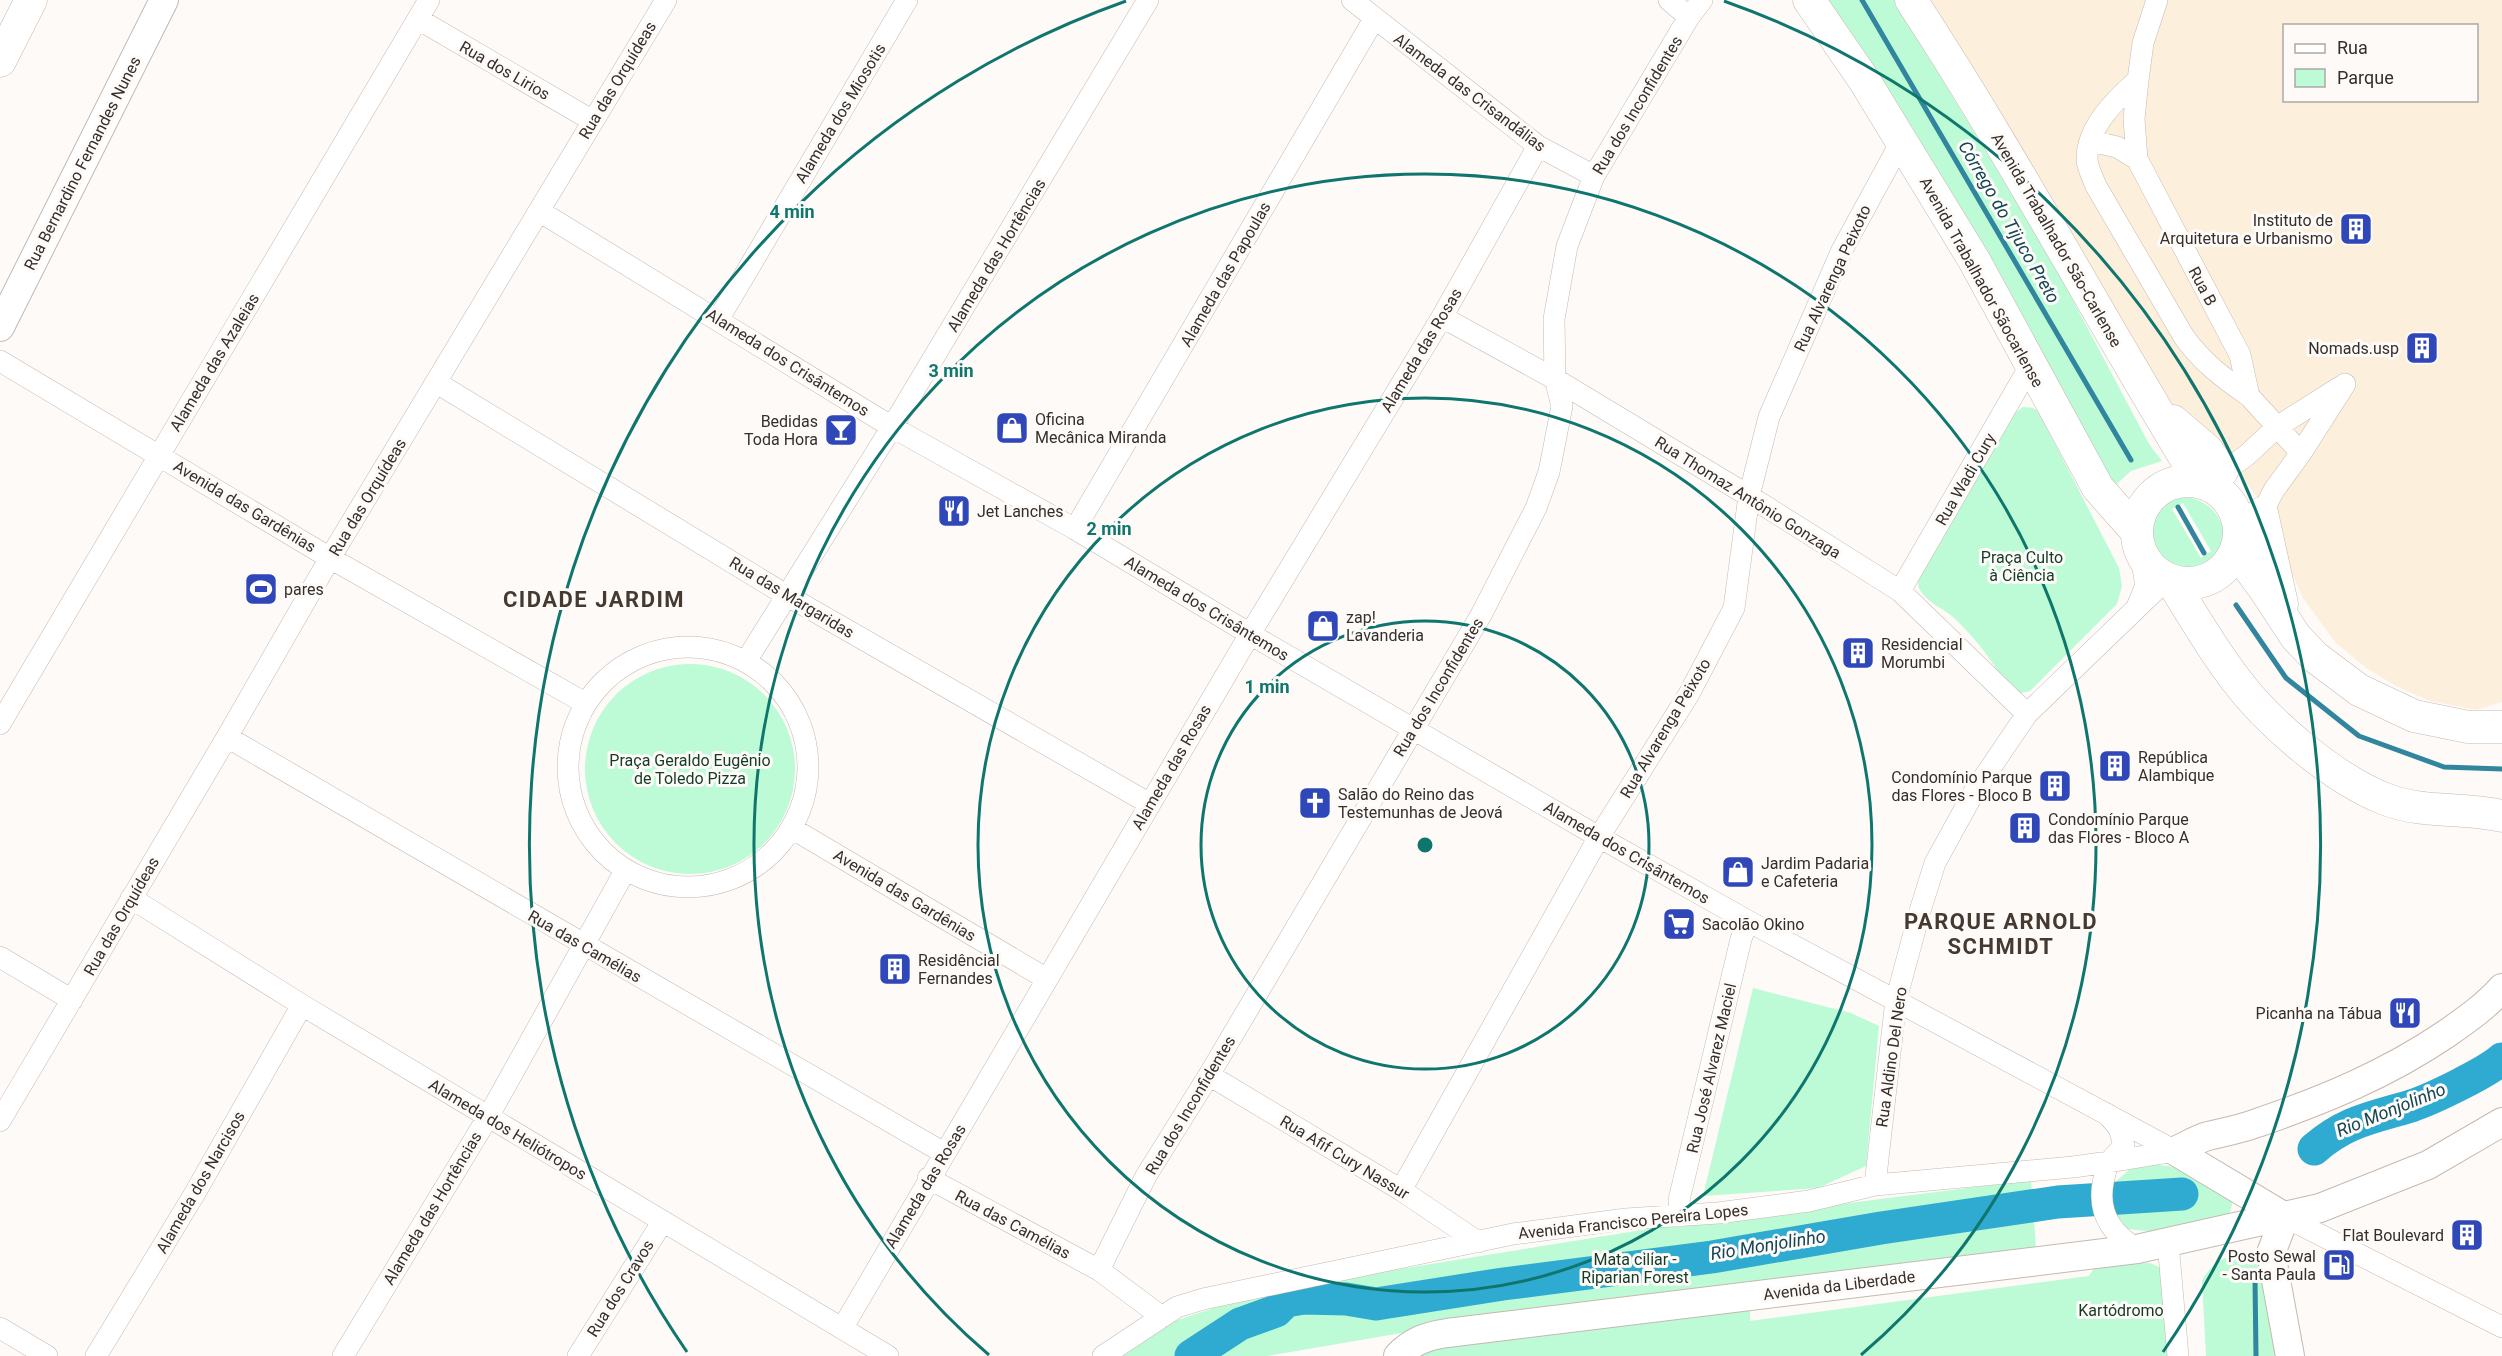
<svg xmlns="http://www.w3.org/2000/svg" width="2502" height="1356" font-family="Roboto,sans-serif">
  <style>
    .education { fill: #fcefdb; fill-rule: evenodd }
    .green { fill: #bcfbd5; fill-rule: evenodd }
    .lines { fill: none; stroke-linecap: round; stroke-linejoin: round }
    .stream { stroke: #31859e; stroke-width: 5 }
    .river { stroke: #2faad0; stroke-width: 33 }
    .street-casing { stroke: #c6b9af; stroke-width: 22 }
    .secondary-casing { stroke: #c6b9af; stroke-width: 30 }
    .primary-casing { stroke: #c6b9af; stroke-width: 33 }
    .street { stroke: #fff; stroke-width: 21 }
    .secondary { stroke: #fff; stroke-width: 28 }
    .primary { stroke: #fff; stroke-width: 32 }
    .ring { fill: none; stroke: #0f766e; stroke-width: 3 }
    .labels { text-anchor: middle; stroke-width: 6; stroke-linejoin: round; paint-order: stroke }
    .street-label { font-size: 16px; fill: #352f2b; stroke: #fdfaf8 }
    .poi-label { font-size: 16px; fill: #352f2b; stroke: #fdfaf8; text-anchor: start }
    .park-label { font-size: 16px; fill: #133b26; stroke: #fdfaf8 }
    .water-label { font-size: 18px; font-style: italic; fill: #144656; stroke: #fdfaf8 }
    .district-label { font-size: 22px; font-weight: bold; letter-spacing: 1.5px; fill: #453a32; stroke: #fdfaf8 }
    .centre { fill: #0f766e; stroke: #fdfaf8; stroke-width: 3 }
    .ring-label { font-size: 18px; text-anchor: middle; font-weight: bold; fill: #0f766e; stroke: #fdfaf8; stroke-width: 6; stroke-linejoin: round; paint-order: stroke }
  </style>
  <rect width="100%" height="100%" fill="#fdfaf8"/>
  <path class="education" d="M 1923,0 L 2502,0 L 2502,702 L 2476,710 L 2430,701 L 2398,687 L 2366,668 L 2335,642 L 2303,598 L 2289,567 L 2283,532 L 2215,442 L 2179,428 ZM 2284,26 L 2476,26 L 2476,100 L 2284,100 Z"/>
  <path class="green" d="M 1827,0 L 1894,0 L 2051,259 L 2149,444 L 2162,461 L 2131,471 L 2109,491 Z
    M 2023,407 L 2033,408 L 2038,411 L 2119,568 L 2122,586 L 2117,604 L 2030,691 L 2017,694 L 2010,691 C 1994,663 1976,638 1952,616 C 1943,609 1929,603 1922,593 C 1916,586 1918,579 1921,571 L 2016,412 Z
    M 2184,497 C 2213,499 2235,529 2217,556 C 2181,611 2112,511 2184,497 ZM 2183,503 L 2211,551 L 2201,558 L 2172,509 Z
    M585 769a105 105 0 1 1 210 0a105 105 0 1 1-210 0Z
    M 1753,988 L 1851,1013 L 1879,1026 L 1866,1166 L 1818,1188 L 1703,1196 Z
    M 2148,1164 L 2178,1167 L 2233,1201 L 2230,1212 L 2225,1218 L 2155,1232 L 2127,1229 L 2112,1209 L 2114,1183 L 2131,1168 Z
    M 2031,1180 L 2036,1248 L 1489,1318 L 1267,1356 L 1121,1356 L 1172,1322 L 1241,1299 L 1375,1273 L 1667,1226 Z
    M 2231,1255 L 2258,1262 L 2280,1356 L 2206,1356 L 2202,1281 C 2209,1267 2218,1261 2231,1255 Z
    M 2150,1263 L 2159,1267 L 2163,1273 L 2171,1356 L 1410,1356 L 1415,1351 L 1750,1306 L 1750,1321 L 2089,1276 L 2096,1265 Z"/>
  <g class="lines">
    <path class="stream" d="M 1862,0 L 2131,460
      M 2178,507 L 2204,553
      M 2236,605 L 2286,678 L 2359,736 L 2444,767 L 2502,769
      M 2255,1279 L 2256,1356"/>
    <path class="river" d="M 2314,1149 C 2346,1121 2372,1118 2411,1106 C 2432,1099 2486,1073 2502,1059
      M 1191,1356 L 1240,1324 L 1276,1311 L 1286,1301 L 1304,1298 L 1346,1299 L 1376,1304 L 1503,1284 L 1712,1257 L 1881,1228 L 2058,1202 L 2182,1194"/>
    <defs>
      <path id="street" d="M 1352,0 L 1538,146 L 1594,176
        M 1669,0 L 1689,17
        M 2157,0 L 2143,43 L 2138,80 L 2134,119 L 2137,159 L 2240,355 L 2249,396 L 2301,453
        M 418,19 L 593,121
        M 2138,80 C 2116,99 2087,127 2087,159 C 2087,167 2093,178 2096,186 L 2184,337 C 2202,362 2223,378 2249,396
        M 2091,141 L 2117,147 L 2137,159
        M 539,211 L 892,427 L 1075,529 L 1250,634 L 1599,837 L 1748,921 L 2175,1151
        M 1442,317 L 1555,379 L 1749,496 L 1900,591 L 2027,714
        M 718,320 L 907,0
        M 0,361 L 330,558 L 585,703
        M 437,383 L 786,595 L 1150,804
        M 2213,480 L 2247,455 L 2277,427 L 2340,387
        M 1075,529 L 1374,19
        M 2239,536 L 2262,513 L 2274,490 L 2301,453 L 2345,384
        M 1900,591 L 2030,366
        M 2137,607 L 2146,585 L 2139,547
        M568 767a120 120 0 1 1 240 0a120 120 0 1 1-240 0Z
        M 746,661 L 892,427 L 1148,0
        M 0,724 L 429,0
        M 227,737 L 944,1153
        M 793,829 L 1047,979
        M 131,898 L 302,1005 L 888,1356
        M 0,957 L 72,1000
        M 1209,1075 L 1401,1190 L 1478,1242
        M 0,1121 L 227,737 L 330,558 L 666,0
        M 928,1178 L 1099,1270
        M 1875,1185 L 1896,1000 L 1920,911 L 1935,863 L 1974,792 L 2027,714 L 2168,578
        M 1401,1190 L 1599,837 L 1689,694 L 1734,608 L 1749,496 L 1769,417 L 1842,250 L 1902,140
        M 1680,1216 L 1679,1200 L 1741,939 L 1748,921
        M 2285,1217 L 2502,1327
        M 2168,1243 L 2178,1356
        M 2137,1249 C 2102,1228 2094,1200 2109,1162 L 2175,1151
        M 1162,1317 L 1099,1270 L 1146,1176 L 1209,1075 L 1481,615 L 1536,508 L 1549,472 L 1562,406 L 1555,379 L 1554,319 L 1567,246 L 1594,176 L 1689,17 L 1702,0
        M 843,1327 L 1250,634 L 1442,317 L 1538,146
        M 0,1328 L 47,1356
        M 96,1356 L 195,1193 L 302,1005
        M 343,1356 L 488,1117 L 625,871
        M 578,1356 L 663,1221
        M 1103,1356 L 1177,1307 L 1203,1299 L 1513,1234 L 1626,1219 L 1718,1213 L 1809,1201 L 1875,1185 L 2073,1167 L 2109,1162 L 2124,1146 L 2119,1128 L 2107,1114"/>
      <path id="secondary" d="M 0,327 L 164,0
        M 2175,1151 C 2186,1146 2197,1139 2208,1136 C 2225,1132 2241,1129 2257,1123 C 2324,1100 2387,1074 2446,1034 C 2466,1020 2485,1007 2502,988
        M 2175,1151 L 2285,1217
        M 2285,1217 L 2271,1253 L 2290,1356
        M 1398,1356 C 1412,1341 1427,1336 1447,1333 L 2137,1249 L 2320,1208 L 2428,1165 L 2502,1122"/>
      <path id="primary" d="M 1809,0 L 1864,80 L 1974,260 L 2098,488 L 2137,532
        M 1911,0 C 2014,157 2102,323 2200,482
        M 0,61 L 31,0
        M 2173,421 L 2207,450 L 2222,471
        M2137 532a51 51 0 1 1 102 0a51 51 0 1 1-102 0Z
        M 2262,513 L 2282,604
        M 2236,550 L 2263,587 L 2296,637 L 2315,657 L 2359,690 L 2414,716 L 2468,727 L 2502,727
        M 2171,580 C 2192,614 2212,649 2236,680 C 2269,724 2334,779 2385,799 C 2423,814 2463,807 2502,816"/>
    </defs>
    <use href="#street" class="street-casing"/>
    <use href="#secondary" class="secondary-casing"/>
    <use href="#primary" class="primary-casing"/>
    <use href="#street" class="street"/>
    <use href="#secondary" class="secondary"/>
    <use href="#primary" class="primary"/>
  </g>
  <g class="ring">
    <circle cx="1425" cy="845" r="224"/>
    <circle cx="1425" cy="845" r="447"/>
    <path d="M989 1355A671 671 0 1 1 1861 1355"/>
    <path d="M687 1352A895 895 0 0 1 1126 1M1724 1A895 895 0 0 1 2163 1352"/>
  </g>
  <defs>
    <symbol id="building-square" viewBox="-11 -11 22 22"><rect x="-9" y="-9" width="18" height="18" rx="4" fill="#2f47b8" stroke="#fdfaf8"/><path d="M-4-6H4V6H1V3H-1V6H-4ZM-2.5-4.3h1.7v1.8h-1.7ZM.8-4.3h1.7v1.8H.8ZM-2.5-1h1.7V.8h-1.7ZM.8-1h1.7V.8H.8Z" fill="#fff"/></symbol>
    <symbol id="shop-square" viewBox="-11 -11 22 22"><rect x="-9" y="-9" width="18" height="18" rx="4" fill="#2f47b8" stroke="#fdfaf8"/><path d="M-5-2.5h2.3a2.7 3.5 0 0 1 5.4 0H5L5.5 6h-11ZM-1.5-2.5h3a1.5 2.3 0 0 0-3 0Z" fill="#fff"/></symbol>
    <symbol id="bar-square" viewBox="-11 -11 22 22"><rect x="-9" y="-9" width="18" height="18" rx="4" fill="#2f47b8" stroke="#fdfaf8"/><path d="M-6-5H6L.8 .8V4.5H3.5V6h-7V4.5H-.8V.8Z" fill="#fff"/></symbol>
    <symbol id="restaurant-square" viewBox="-11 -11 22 22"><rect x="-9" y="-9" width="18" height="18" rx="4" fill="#2f47b8" stroke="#fdfaf8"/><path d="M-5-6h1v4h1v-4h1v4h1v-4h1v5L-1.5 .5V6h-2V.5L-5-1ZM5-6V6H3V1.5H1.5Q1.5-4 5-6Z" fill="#fff"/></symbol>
    <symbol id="stadium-square" viewBox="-11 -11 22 22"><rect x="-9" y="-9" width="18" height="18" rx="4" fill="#2f47b8" stroke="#fdfaf8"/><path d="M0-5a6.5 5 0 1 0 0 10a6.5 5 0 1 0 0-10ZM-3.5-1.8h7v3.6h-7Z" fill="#fff"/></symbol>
    <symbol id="church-square" viewBox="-11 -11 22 22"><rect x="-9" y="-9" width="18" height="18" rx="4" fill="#2f47b8" stroke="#fdfaf8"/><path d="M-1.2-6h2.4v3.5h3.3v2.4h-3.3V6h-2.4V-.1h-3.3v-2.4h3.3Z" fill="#fff"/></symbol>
    <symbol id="supermarket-square" viewBox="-11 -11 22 22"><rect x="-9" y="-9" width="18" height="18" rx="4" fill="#2f47b8" stroke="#fdfaf8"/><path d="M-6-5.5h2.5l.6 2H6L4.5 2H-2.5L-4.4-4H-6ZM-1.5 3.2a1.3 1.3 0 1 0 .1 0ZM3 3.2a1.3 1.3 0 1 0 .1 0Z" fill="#fff"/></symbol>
    <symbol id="fuel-square" viewBox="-11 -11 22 22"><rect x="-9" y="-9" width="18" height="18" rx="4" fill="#2f47b8" stroke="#fdfaf8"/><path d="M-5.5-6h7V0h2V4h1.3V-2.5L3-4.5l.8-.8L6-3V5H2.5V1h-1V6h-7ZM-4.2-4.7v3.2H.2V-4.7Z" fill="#fff"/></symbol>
  </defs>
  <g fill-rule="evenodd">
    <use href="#building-square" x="2337" y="210" width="38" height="38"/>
    <use href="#building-square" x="2403" y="329" width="38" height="38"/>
    <use href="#shop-square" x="993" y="409" width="38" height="38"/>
    <use href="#bar-square" x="822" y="411" width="38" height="38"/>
    <use href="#restaurant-square" x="935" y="492" width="38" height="38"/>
    <use href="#stadium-square" x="242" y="570" width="38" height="38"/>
    <use href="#shop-square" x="1304" y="607" width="38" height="38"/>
    <use href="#building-square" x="1839" y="634" width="38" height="38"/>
    <use href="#building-square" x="2096" y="747" width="38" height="38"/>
    <use href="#building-square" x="2036" y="767" width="38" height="38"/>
    <use href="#church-square" x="1296" y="784" width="38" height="38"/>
    <use href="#building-square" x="2006" y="809" width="38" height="38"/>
    <use href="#shop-square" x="1719" y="853" width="38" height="38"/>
    <use href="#supermarket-square" x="1660" y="905" width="38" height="38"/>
    <use href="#building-square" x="876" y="950" width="38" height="38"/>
    <use href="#restaurant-square" x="2386" y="994" width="38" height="38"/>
    <use href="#building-square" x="2448" y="1216" width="38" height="38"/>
    <use href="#fuel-square" x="2320" y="1246" width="38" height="38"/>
  </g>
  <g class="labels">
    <g class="street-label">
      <text transform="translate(505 70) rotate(30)" y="6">Rua dos Lirios</text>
      <text transform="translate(617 80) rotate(-59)" y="6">Rua das Orquídeas</text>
      <text transform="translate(1470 92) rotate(37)" y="6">Alameda das Crisandálias</text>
      <text transform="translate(1637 105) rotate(-59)" y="6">Rua dos Inconfidentes</text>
      <text transform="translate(840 113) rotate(-59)" y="6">Alameda dos Miosotis</text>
      <text transform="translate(82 163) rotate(-63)" y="6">Rua Bernardino Fernandes Nunes</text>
      <text transform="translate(2057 240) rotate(60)" y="6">Avenida Trabalhador São-Carlense</text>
      <text transform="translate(996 255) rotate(-59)" y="6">Alameda das Hortências</text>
      <text transform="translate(1225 274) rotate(-60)" y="6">Alameda das Papoulas</text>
      <text transform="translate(1832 278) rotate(-65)" y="6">Rua Alvarenga Peixoto</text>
      <text transform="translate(1982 282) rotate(61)" y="6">Avenida Trabalhador Sãocarlense</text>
      <text transform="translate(2203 286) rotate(62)" y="6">Rua B</text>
      <text transform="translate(1421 350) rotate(-59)" y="6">Alameda das Rosas</text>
      <text transform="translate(214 362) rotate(-59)" y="6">Alameda das Azaleias</text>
      <text transform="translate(788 362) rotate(32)" y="6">Alameda dos Crisântemos</text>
      <text transform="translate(1965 479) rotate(-60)" y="6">Rua Wadi Cury</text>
      <text transform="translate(367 497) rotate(-59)" y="6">Rua das Orquídeas</text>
      <text transform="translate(1748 497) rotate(32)" y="6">Rua Thomaz Antônio Gonzaga</text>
      <text transform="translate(245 506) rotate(31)" y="6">Avenida das Gardênias</text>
      <text transform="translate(792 597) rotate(31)" y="6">Rua das Margaridas</text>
      <text transform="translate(1207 608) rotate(31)" y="6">Alameda dos Crisântemos</text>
      <text transform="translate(1438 687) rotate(-59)" y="6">Rua dos Inconfidentes</text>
      <text transform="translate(1665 728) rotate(-59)" y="6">Rua Alvarenga Peixoto</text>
      <text transform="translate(1171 767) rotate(-60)" y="6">Alameda das Rosas</text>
      <text transform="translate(1627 852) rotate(30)" y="6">Alameda dos Crisântemos</text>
      <text transform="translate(905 895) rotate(31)" y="6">Avenida das Gardênias</text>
      <text transform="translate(121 916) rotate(-60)" y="6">Rua das Orquídeas</text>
      <text transform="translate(585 946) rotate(30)" y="6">Rua das Camélias</text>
      <text transform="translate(1891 1057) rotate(-82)" y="6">Rua Aldino Del Nero</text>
      <text transform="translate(1711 1068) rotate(-77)" y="6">Rua José Alvarez Maciel</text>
      <text transform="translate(1190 1105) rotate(-59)" y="6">Rua dos Inconfidentes</text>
      <text transform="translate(508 1129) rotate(31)" y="6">Alameda dos Heliótropos</text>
      <text transform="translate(1345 1157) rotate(31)" y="6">Rua Afif Cury Nassur</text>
      <text transform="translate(200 1182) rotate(-60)" y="6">Alameda dos Narcisos</text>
      <text transform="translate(925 1186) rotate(-59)" y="6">Alameda das Rosas</text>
      <text transform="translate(432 1208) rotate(-59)" y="6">Alameda das Hortências</text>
      <text transform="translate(1633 1221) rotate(-6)" y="6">Avenida Francisco Pereira Lopes</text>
      <text transform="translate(1013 1224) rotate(28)" y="6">Rua das Camélias</text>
      <text transform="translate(1839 1285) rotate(-7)" y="6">Avenida da Liberdade</text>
      <text transform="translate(620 1288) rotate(-58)" y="6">Rua dos Cravos</text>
    </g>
    <g class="poi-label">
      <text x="2333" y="226" text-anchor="end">Instituto de<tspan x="2333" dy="18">Arquitetura e Urbanismo</tspan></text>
      <text x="2399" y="354" text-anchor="end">Nomads.usp</text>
      <text x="1035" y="425">Oficina<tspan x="1035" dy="18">Mecânica Miranda</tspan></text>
      <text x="818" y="427" text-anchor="end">Bedidas<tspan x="818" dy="18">Toda Hora</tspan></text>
      <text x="977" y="517">Jet Lanches</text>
      <text x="284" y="595">pares</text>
      <text x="1346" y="623">zap!<tspan x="1346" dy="18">Lavanderia</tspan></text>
      <text x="1881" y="650">Residencial<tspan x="1881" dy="18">Morumbi</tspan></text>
      <text x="2138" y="763">República<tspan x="2138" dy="18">Alambique</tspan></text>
      <text x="2032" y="783" text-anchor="end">Condomínio Parque<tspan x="2032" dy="18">das Flores - Bloco B</tspan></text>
      <text x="1338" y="800">Salão do Reino das<tspan x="1338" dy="18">Testemunhas de Jeová</tspan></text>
      <text x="2048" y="825">Condomínio Parque<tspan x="2048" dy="18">das Flores - Bloco A</tspan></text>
      <text x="1761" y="869">Jardim Padaria<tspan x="1761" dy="18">e Cafeteria</tspan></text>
      <text x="1702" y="930">Sacolão Okino</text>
      <text x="918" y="966">Residêncial<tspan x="918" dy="18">Fernandes</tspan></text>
      <text x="2382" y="1019" text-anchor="end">Picanha na Tábua</text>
      <text x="2444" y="1241" text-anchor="end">Flat Boulevard</text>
      <text x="2316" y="1262" text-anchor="end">Posto Sewal<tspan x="2316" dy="18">- Santa Paula</tspan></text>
    </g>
    <g class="park-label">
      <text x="2022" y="563">Praça Culto<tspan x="2022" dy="18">à Ciência</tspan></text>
      <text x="690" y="766">Praça Geraldo Eugênio<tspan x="690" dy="18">de Toledo Pizza</tspan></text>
      <text x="1635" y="1265">Mata ciliar -<tspan x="1635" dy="18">Riparian Forest</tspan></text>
      <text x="2121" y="1316">Kartódromo</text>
    </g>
    <g class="water-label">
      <text transform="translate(2009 222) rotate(60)" y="6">Córrego do Tijuco Preto</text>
      <text transform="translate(2391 1110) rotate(-22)" y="6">Rio Monjolinho</text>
      <text transform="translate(1768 1245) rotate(-9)" y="6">Rio Monjolinho</text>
    </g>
    <g class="district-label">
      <text x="594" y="607">CIDADE JARDIM</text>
      <text x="2001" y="929">PARQUE ARNOLD<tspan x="2001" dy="25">SCHMIDT</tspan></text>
    </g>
  </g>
  <circle cx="1425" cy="845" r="9" class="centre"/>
  <g class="ring-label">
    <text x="792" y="218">4 min</text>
    <text x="951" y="377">3 min</text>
    <text x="1109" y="535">2 min</text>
    <text x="1267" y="693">1 min</text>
  </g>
  <rect x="2283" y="24" width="195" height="78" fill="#fdfaf8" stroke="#ada9a6" stroke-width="1.5"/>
  <rect x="2295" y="44" width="30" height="9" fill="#ffffff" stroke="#ada9a6" stroke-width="1.5"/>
  <text x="2337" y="54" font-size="18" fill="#352f2b">Rua</text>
  <rect x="2295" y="69" width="30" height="18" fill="#bcfbd5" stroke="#ada9a6" stroke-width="1.5"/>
  <text x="2337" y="84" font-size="18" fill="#352f2b">Parque</text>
</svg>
